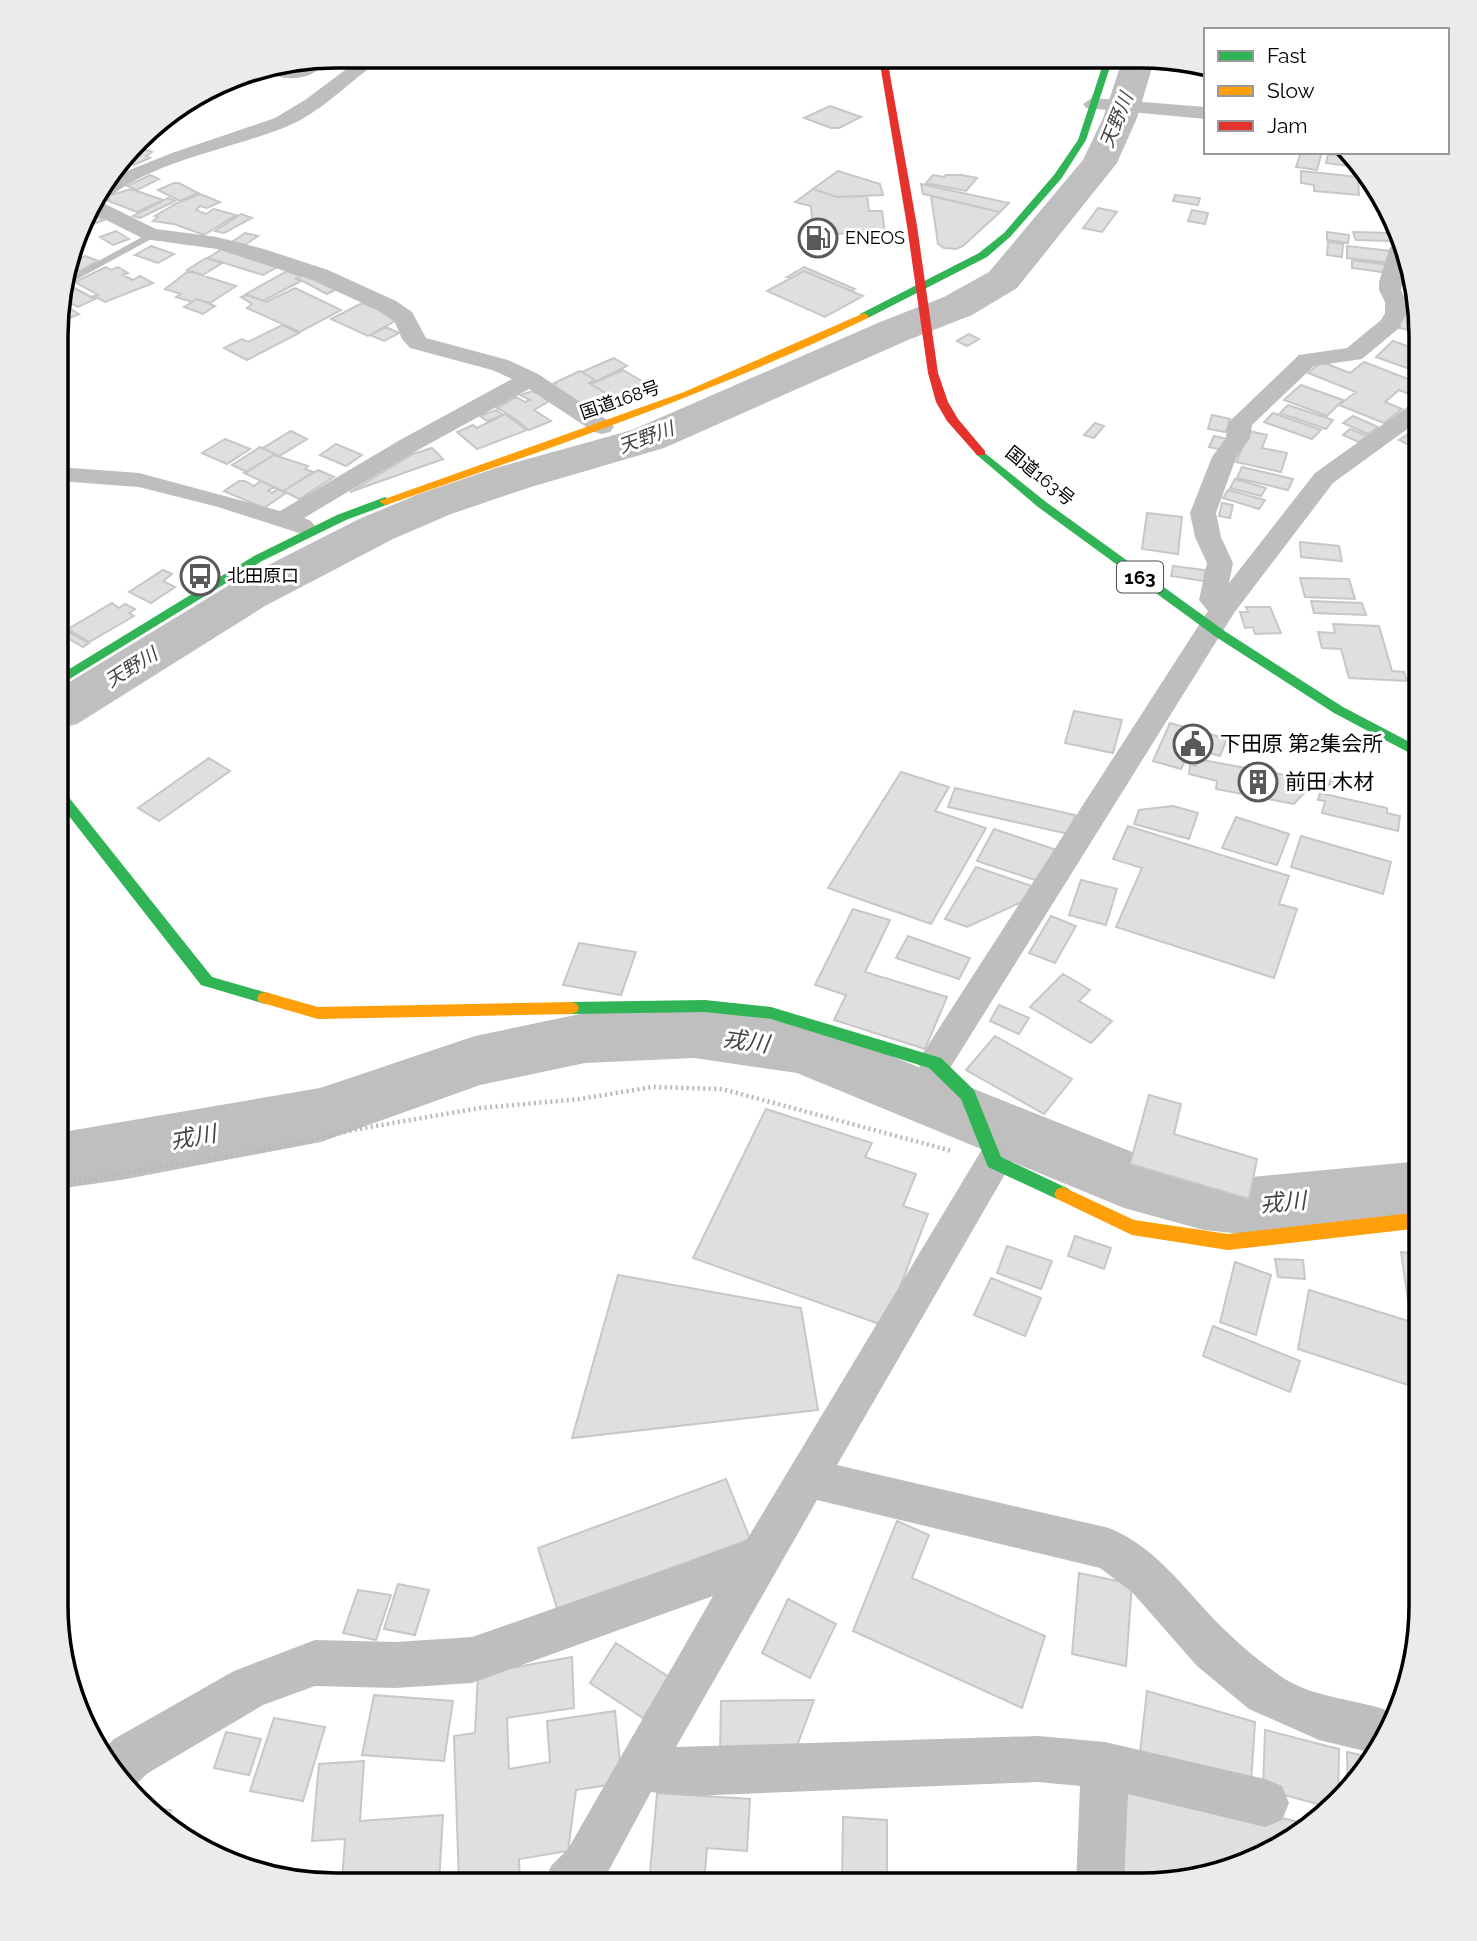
<svg xmlns="http://www.w3.org/2000/svg" width="1477" height="1941" font-family="Raleway,'Noto Sans JP',sans-serif">
  <style>
    .water { fill: #bfbfbf }
    .lines { fill: none; stroke-linecap: round; stroke-linejoin: round }
    .river { fill: #bfbfbf; fill-rule: evenodd }
    .building { fill: #dfdfdf; stroke: #c7c7c7; stroke-width: 2 }
    .path { stroke: #b9b9b9; stroke-width: 4.5; stroke-dasharray: 2 3.5; stroke-linecap: butt }
    .lane { fill: #bebebe; fill-rule: evenodd }
    .street { fill: #bebebe; fill-rule: evenodd }
    .fast { fill: #30b455; fill-rule: evenodd }
    .slow { fill: #ff9f0a; fill-rule: evenodd }
    .jam { fill: #e5322d; fill-rule: evenodd }
    .labels { text-anchor: middle; stroke-width: 6; stroke-linejoin: round; paint-order: stroke }
    .far-poi-label { font-size: 18px; fill: #000; stroke: #fff; text-anchor: start }
    .far-street-label { font-size: 18px; fill: #000; stroke: #fff }
    .far-water-label { font-size: 19px; font-style: italic; fill: #444; stroke: #fff }
    .shield { fill: #fff; stroke: #4c4c4c; stroke-width: 2 }
    .shield-label { font-size: 19px; font-weight: bold; fill: #000 }
    .poi-label { font-size: 21px; fill: #000; stroke: #fff; text-anchor: start }
    .water-label { font-size: 23px; font-style: italic; fill: #444; stroke: #fff }
    .rim { fill: none; stroke: #000; stroke-width: 3.5 }
  </style>
  <rect width="100%" height="100%" fill="#fff"/>
  <path class="water" d="M 324,58 L 325,64 C 304,85 280,79 256,69 Z"/>
  <g class="lines">
    <path class="river" d="M 1123,58 L 1155,58 L 1137,118 L 1117,163 L 1017,288 L 972,315 L 908,340 L 664,448 L 531,487 L 451,514 L 393,539 L 265,606 L 77,724 L 58,729 L 58,689 L 231,584 L 359,519 L 419,494 L 499,467 L 632,430 L 880,322 L 944,297 L 989,272 L 1083,160 L 1103,118 Z
      M 694,1008 L 805,1024 L 828,1031 L 1155,1161 L 1204,1172 L 1252,1177 L 1421,1161 L 1421,1219 L 1252,1235 L 1204,1230 L 1124,1208 L 797,1073 L 694,1058 L 585,1063 L 480,1085 L 321,1142 L 121,1180 L 57,1189 L 57,1133 L 320,1088 L 475,1036 L 585,1013 Z"/>
  </g>
  <path class="building" d="M 830,106 L 861,117 L 839,128 L 831,128 L 804,118 Z
    M 140,148 L 152,152 L 146,156 L 150,158 L 134,165 L 122,161 L 131,151 Z
    M 1301,152 L 1322,152 L 1317,170 L 1296,167 Z
    M 1328,154 L 1346,157 L 1355,167 L 1326,163 Z
    M 838,171 L 880,184 L 883,195 L 837,197 L 813,189 Z
    M 1301,171 L 1358,177 L 1359,195 L 1314,191 L 1314,185 L 1301,183 Z
    M 150,175 L 159,179 L 137,190 L 127,186 Z
    M 933,175 L 944,177 L 946,175 L 962,175 L 977,178 L 966,191 L 926,183 Z
    M 174,183 L 179,183 L 198,193 L 180,201 L 158,190 Z
    M 921,184 L 1009,203 L 1000,212 L 923,194 Z
    M 131,189 L 163,200 L 137,212 L 106,200 L 109,199 L 105,197 Z
    M 813,189 L 837,197 L 867,196 L 869,211 L 882,211 L 885,233 L 813,234 L 811,206 L 795,202 Z
    M 200,194 L 220,202 L 207,208 L 200,206 L 196,210 L 206,214 L 214,209 L 236,215 L 204,235 L 174,224 L 153,221 L 158,217 L 155,216 L 177,203 Z
    M 1175,195 L 1200,198 L 1198,205 L 1173,201 Z
    M 931,196 L 1000,212 L 963,246 L 956,249 L 944,248 L 938,244 Z
    M 168,198 L 175,201 L 140,218 L 133,216 Z
    M 1098,208 L 1117,212 L 1102,232 L 1083,228 Z
    M 1192,210 L 1208,213 L 1205,224 L 1188,221 Z
    M 92,212 L 104,220 L 83,228 L 88,214 Z
    M 241,214 L 252,218 L 224,233 L 215,231 Z
    M 116,231 L 129,239 L 113,245 L 100,237 Z
    M 1327,232 L 1349,235 L 1348,243 L 1327,240 Z
    M 1353,232 L 1389,233 L 1392,241 L 1356,240 Z
    M 245,233 L 258,236 L 245,245 L 232,242 Z
    M 1328,242 L 1343,244 L 1342,257 L 1327,255 Z
    M 151,246 L 174,254 L 158,263 L 135,255 Z
    M 1347,246 L 1390,251 L 1390,263 L 1347,258 Z
    M 222,249 L 279,266 L 263,275 L 208,258 Z
    M 85,256 L 98,261 L 65,279 L 73,258 L 78,260 Z
    M 206,258 L 222,263 L 203,275 L 187,270 Z
    M 1352,260 L 1389,265 L 1389,273 L 1352,268 Z
    M 106,267 L 111,270 L 118,267 L 128,273 L 123,275 L 133,280 L 140,276 L 153,283 L 105,302 L 94,296 L 98,295 L 75,282 Z
    M 804,267 L 855,289 L 851,291 L 804,271 L 791,278 L 787,277 Z
    M 287,271 L 300,276 L 296,279 L 301,281 L 263,301 L 246,294 Z
    M 804,271 L 851,291 L 863,296 L 825,317 L 767,291 Z
    M 187,272 L 192,272 L 236,286 L 210,303 L 196,299 L 192,302 L 176,297 L 181,294 L 165,289 Z
    M 306,273 L 337,289 L 327,294 L 297,278 Z
    M 69,285 L 95,299 L 78,307 L 59,297 L 62,288 Z
    M 295,288 L 341,310 L 300,332 L 247,308 L 252,304 L 241,297 L 246,295 L 266,302 Z
    M 1410,293 L 1411,294 L 1420,332 L 1399,328 Z
    M 197,299 L 215,306 L 203,314 L 184,307 Z
    M 362,303 L 375,308 L 395,321 L 368,336 L 331,319 Z
    M 58,305 L 67,307 L 79,314 L 58,323 Z
    M 282,325 L 299,333 L 247,360 L 224,348 L 242,339 L 248,342 Z
    M 386,327 L 399,333 L 384,341 L 370,335 Z
    M 969,334 L 979,339 L 967,346 L 957,341 Z
    M 1393,341 L 1421,351 L 1421,373 L 1376,357 Z
    M 614,358 L 627,366 L 597,381 L 582,372 Z
    M 1322,362 L 1350,373 L 1364,362 L 1421,384 L 1421,394 L 1417,397 L 1399,390 L 1385,402 L 1402,409 L 1384,423 L 1339,405 L 1356,392 L 1308,373 Z
    M 623,370 L 652,387 L 619,402 L 591,384 Z
    M 580,371 L 595,380 L 589,383 L 609,395 L 586,406 L 553,386 L 556,384 L 554,383 Z
    M 1301,385 L 1343,400 L 1327,416 L 1284,400 Z
    M 533,391 L 551,400 L 534,410 L 551,421 L 529,430 L 511,416 L 497,408 L 516,397 L 525,402 L 530,400 L 520,395 Z
    M 1288,405 L 1333,420 L 1326,429 L 1280,413 Z
    M 496,410 L 503,415 L 487,421 L 480,416 Z
    M 1273,413 L 1321,430 L 1312,439 L 1264,422 Z
    M 505,414 L 527,430 L 477,449 L 457,432 L 473,425 L 477,428 Z
    M 1212,415 L 1230,419 L 1226,432 L 1208,429 Z
    M 1353,416 L 1378,427 L 1368,434 L 1343,423 Z
    M 1095,423 L 1104,426 L 1094,438 L 1084,435 Z
    M 1421,426 L 1421,451 L 1399,440 Z
    M 1350,429 L 1367,436 L 1359,442 L 1343,435 Z
    M 291,431 L 307,439 L 279,456 L 263,448 Z
    M 1249,431 L 1267,435 L 1262,448 L 1287,453 L 1281,472 L 1236,462 Z
    M 1214,436 L 1228,439 L 1224,450 L 1209,447 Z
    M 225,439 L 250,449 L 227,464 L 202,453 Z
    M 336,444 L 362,455 L 346,466 L 320,455 Z
    M 260,447 L 275,454 L 247,472 L 232,465 Z
    M 432,448 L 443,459 L 350,492 L 413,454 Z
    M 274,455 L 308,466 L 305,469 L 313,472 L 283,491 L 244,473 Z
    M 1242,467 L 1293,479 L 1288,490 L 1237,478 Z
    M 318,470 L 334,477 L 299,499 L 283,491 Z
    M 1235,479 L 1266,488 L 1261,496 L 1230,488 Z
    M 239,481 L 245,481 L 254,486 L 261,481 L 274,487 L 268,491 L 272,493 L 278,489 L 286,493 L 264,508 L 224,491 Z
    M 1228,490 L 1265,500 L 1259,509 L 1223,498 Z
    M 1222,503 L 1233,505 L 1230,518 L 1219,516 Z
    M 1147,513 L 1182,517 L 1178,554 L 1142,549 Z
    M 1300,542 L 1339,546 L 1342,561 L 1301,557 Z
    M 1173,566 L 1205,570 L 1204,581 L 1171,576 Z
    M 163,570 L 172,574 L 163,581 L 175,587 L 151,603 L 129,592 Z
    M 1300,578 L 1349,579 L 1355,599 L 1305,597 Z
    M 1311,601 L 1362,603 L 1366,615 L 1314,613 Z
    M 112,603 L 119,608 L 125,604 L 135,609 L 129,613 L 134,616 L 89,642 L 68,629 Z
    M 1246,607 L 1270,607 L 1281,633 L 1255,634 L 1253,627 L 1245,628 L 1240,612 L 1248,612 Z
    M 1333,624 L 1379,626 L 1392,671 L 1404,672 L 1407,681 L 1349,678 L 1341,649 L 1322,648 L 1318,632 L 1335,633 Z
    M 67,631 L 89,643 L 83,647 L 61,634 Z
    M 1074,711 L 1122,720 L 1113,753 L 1065,743 Z
    M 1170,723 L 1227,739 L 1220,756 L 1191,748 L 1181,769 L 1153,761 Z
    M 209,758 L 230,771 L 159,821 L 138,808 Z
    M 1197,759 L 1290,776 L 1290,780 L 1306,783 L 1305,792 L 1294,804 L 1216,789 L 1217,781 L 1189,774 L 1190,765 L 1196,766 Z
    M 901,772 L 949,787 L 935,811 L 986,828 L 931,924 L 828,888 Z
    M 1332,774 L 1349,778 L 1346,789 L 1329,785 Z
    M 955,788 L 1075,815 L 1069,834 L 948,807 Z
    M 1320,793 L 1387,808 L 1387,813 L 1400,816 L 1398,831 L 1322,813 L 1325,801 L 1318,800 Z
    M 1173,806 L 1198,813 L 1189,839 L 1134,824 L 1139,810 Z
    M 1236,817 L 1289,834 L 1277,865 L 1222,848 Z
    M 1128,826 L 1289,876 L 1279,904 L 1297,909 L 1274,978 L 1116,927 L 1142,868 L 1113,859 Z
    M 994,829 L 1057,850 L 1041,882 L 977,861 Z
    M 1301,836 L 1391,862 L 1383,894 L 1291,867 Z
    M 976,867 L 1032,886 L 1024,901 L 967,927 L 945,919 Z
    M 1081,880 L 1117,889 L 1106,925 L 1069,915 Z
    M 853,909 L 890,920 L 865,972 L 947,997 L 925,1049 L 834,1020 L 846,995 L 815,985 Z
    M 1051,916 L 1076,926 L 1055,963 L 1029,953 Z
    M 908,936 L 970,958 L 959,979 L 896,958 Z
    M 579,943 L 636,952 L 621,995 L 563,985 Z
    M 1063,974 L 1090,990 L 1079,1001 L 1112,1021 L 1091,1043 L 1030,1007 Z
    M 999,1005 L 1029,1018 L 1019,1034 L 990,1021 Z
    M 995,1036 L 1072,1079 L 1044,1114 L 966,1070 Z
    M 1149,1095 L 1181,1104 L 1174,1134 L 1257,1159 L 1249,1199 L 1130,1164 Z
    M 766,1109 L 872,1143 L 865,1157 L 916,1174 L 903,1206 L 928,1214 L 885,1326 L 693,1258 Z
    M 1075,1236 L 1111,1248 L 1104,1269 L 1068,1256 Z
    M 1007,1246 L 1052,1261 L 1041,1289 L 997,1273 Z
    M 1401,1252 L 1421,1254 L 1421,1308 L 1409,1307 Z
    M 1275,1259 L 1303,1260 L 1305,1279 L 1278,1277 Z
    M 1235,1262 L 1271,1275 L 1256,1335 L 1220,1322 Z
    M 618,1275 L 801,1308 L 818,1410 L 572,1438 Z
    M 991,1278 L 1041,1298 L 1025,1336 L 974,1315 Z
    M 1309,1290 L 1421,1325 L 1420,1389 L 1298,1349 Z
    M 1213,1326 L 1300,1361 L 1290,1392 L 1203,1356 Z
    M 726,1479 L 750,1539 L 558,1611 L 538,1548 Z
    M 897,1521 L 929,1535 L 912,1578 L 1045,1636 L 1022,1708 L 853,1631 Z
    M 1079,1573 L 1132,1584 L 1126,1666 L 1072,1654 Z
    M 398,1584 L 429,1590 L 415,1635 L 384,1629 Z
    M 358,1590 L 391,1595 L 376,1640 L 343,1633 Z
    M 788,1599 L 836,1624 L 810,1678 L 762,1653 Z
    M 616,1643 L 669,1677 L 643,1718 L 590,1683 Z
    M 572,1657 L 574,1708 L 507,1718 L 509,1769 L 550,1762 L 547,1721 L 615,1711 L 622,1783 L 576,1790 L 568,1851 L 519,1859 L 520,1883 L 459,1883 L 454,1736 L 475,1733 L 478,1674 Z
    M 1147,1691 L 1255,1722 L 1251,1784 L 1140,1753 Z
    M 374,1695 L 453,1701 L 444,1761 L 362,1755 Z
    M 814,1700 L 794,1754 L 720,1755 L 721,1701 Z
    M 274,1718 L 325,1727 L 303,1801 L 250,1791 Z
    M 1265,1730 L 1339,1749 L 1338,1801 L 1332,1808 L 1263,1789 Z
    M 226,1732 L 261,1739 L 249,1775 L 214,1768 Z
    M 1347,1752 L 1375,1758 L 1348,1790 Z
    M 364,1761 L 360,1821 L 443,1815 L 439,1883 L 342,1883 L 345,1839 L 312,1841 L 319,1764 Z
    M 1120,1781 L 1312,1825 L 1265,1856 L 1141,1885 L 1112,1885 Z
    M 657,1793 L 750,1799 L 747,1851 L 707,1848 L 704,1884 L 649,1884 Z
    M 145,1807 L 171,1810 L 166,1825 Z
    M 843,1817 L 887,1820 L 887,1884 L 842,1884 Z
    M 248,1863 L 284,1869 L 282,1876 Z"/>
  <g class="lines">
    <path class="path" d="M 57,1184 L 258,1151 L 358,1129 L 480,1108 L 580,1099 L 652,1087 L 722,1089 L 952,1151"/>
    <path class="lane" d="M 151,232 L 156,235 L 155,237 L 63,287 L 66,279 Z"/>
    <path class="street" d="M 354,56 L 372,56 L 367,70 C 342,89 317,114 288,126 C 233,149 145,162 103,203 L 156,229 L 217,237 L 264,249 L 328,270 L 396,301 L 412,312 L 426,338 L 508,360 L 538,374 L 610,422 L 614,427 L 610,432 L 602,434 L 594,432 L 529,389 L 418,450 L 304,518 L 311,521 L 315,526 L 311,531 L 302,534 L 218,507 L 139,487 L 58,481 L 58,467 L 139,473 L 280,511 L 400,440 L 512,379 L 492,370 L 410,348 L 402,339 L 394,320 L 380,311 L 312,280 L 217,249 L 144,239 L 88,211 C 94,194 102,184 117,175 L 172,153 L 275,118 L 305,100 L 353,64 Z
      M 1081,58 L 1108,58 L 1114,63 L 1105,68 L 1084,62 Z
      M 1092,98 L 1206,107 L 1206,119 L 1086,108 L 1083,104 Z
      M 1399,241 L 1405,267 L 1401,290 L 1407,302 L 1407,313 L 1398,329 L 1362,359 L 1314,366 L 1252,425 L 1250,438 L 1236,458 L 1216,513 L 1221,537 L 1233,563 L 1229,583 L 1315,473 L 1413,403 L 1421,401 L 1421,419 L 1333,483 L 1234,613 L 947,1073 L 935,1077 L 923,1073 L 918,1063 L 923,1053 L 1208,611 L 1199,600 L 1207,563 L 1195,537 L 1190,513 L 1212,457 L 1226,438 L 1228,423 L 1299,355 L 1347,348 L 1381,320 L 1385,313 L 1385,302 L 1379,290 L 1379,282 L 1390,247 Z
      M 994,1147 L 1007,1151 L 1012,1162 L 837,1465 L 1109,1528 C 1161,1549 1189,1597 1229,1634 C 1244,1649 1262,1663 1279,1675 C 1314,1700 1359,1698 1397,1714 L 1377,1754 L 1319,1740 L 1249,1709 L 1197,1666 L 1132,1592 L 1100,1568 L 817,1500 L 676,1747 L 1038,1736 L 1105,1742 L 1265,1779 L 1282,1786 L 1289,1803 L 1282,1820 L 1265,1827 L 1128,1794 L 1124,1885 L 1076,1885 L 1080,1786 L 1038,1782 L 689,1796 L 651,1792 L 602,1883 L 544,1883 L 551,1866 L 568,1849 L 713,1596 L 472,1683 L 395,1688 L 315,1686 L 263,1705 L 148,1773 L 131,1789 L 125,1789 L 101,1752 L 114,1739 L 234,1671 L 315,1640 L 395,1642 L 472,1637 L 746,1541 L 981,1151 Z"/>
    <path class="fast" d="M 1105,58 L 1113,58 L 1086,140 L 1061,179 L 1010,237 L 987,257 L 868,318 L 860,318 L 860,314 L 979,253 L 1004,233 L 1054,175 L 1078,140 Z
      M 981,450 L 1046,502 L 1226,632 L 1343,707 L 1421,748 L 1421,759 L 1334,713 L 1216,637 L 1038,507 L 977,455 L 975,453 Z
      M 385,497 L 391,501 L 389,504 L 346,520 L 262,561 L 58,686 L 58,676 L 254,556 L 337,515 Z
      M 58,788 L 63,790 L 212,977 L 271,994 L 273,998 L 271,1002 L 265,1004 L 201,985 L 58,802 Z
      M 705,1000 L 771,1007 L 941,1058 L 974,1090 L 1001,1157 L 1069,1189 L 1072,1194 L 1069,1199 L 1063,1201 L 1057,1199 L 988,1167 L 961,1099 L 929,1068 L 771,1019 L 705,1012 L 571,1014 L 565,1012 L 563,1008 L 565,1004 L 571,1002 Z"/>
    <path class="slow" d="M 864,313 L 869,316 L 868,318 C 713,393 551,448 389,504 L 385,505 L 379,501 L 684,392 Z
      M 265,992 L 318,1007 L 571,1002 L 577,1004 L 579,1008 L 577,1012 L 571,1014 L 318,1019 L 259,1002 L 257,998 L 259,994 Z
      M 1063,1187 L 1134,1220 L 1228,1234 L 1421,1212 L 1421,1228 L 1228,1250 L 1132,1235 L 1057,1199 L 1054,1194 L 1057,1189 Z"/>
    <path class="jam" d="M 879,58 L 887,58 L 917,226 L 938,373 L 948,402 L 958,419 L 985,451 L 985,455 L 977,455 L 947,421 L 936,402 L 928,373 L 907,226 Z"/>
  </g>
  <defs>
    <symbol id="fuel-ring" viewBox="-11 -11 22 22"><circle r="9.5" fill="#fff" stroke="#595959" stroke-width="1.5"/><path d="M-5.5-6h7V0h2V4h1.3V-2.5L3-4.5l.8-.8L6-3V5H2.5V1h-1V6h-7ZM-4.2-4.7v3.2H.2V-4.7Z" fill="#595959"/></symbol>
    <symbol id="bus-ring" viewBox="-11 -11 22 22"><circle r="9.5" fill="#fff" stroke="#595959" stroke-width="1.5"/><path d="M-5-6H5V4H4V6H2V4H-2V6H-4V4H-5ZM-3.5-4V0h7V-4ZM-3.5 1.2v1.5H-2V1.2ZM2 1.2v1.5H3.5V1.2Z" fill="#595959"/></symbol>
    <symbol id="civic-ring" viewBox="-11 -11 22 22"><circle r="9.5" fill="#fff" stroke="#595959" stroke-width="1.5"/><path d="M-.6-6.5H3V-4.5H.6V-3L4-1V1h2V6H-6V1h2V-1L-.6-3ZM-1.2 2.5V6h2.4V2.5Z" fill="#595959"/></symbol>
    <symbol id="building-ring" viewBox="-11 -11 22 22"><circle r="9.5" fill="#fff" stroke="#595959" stroke-width="1.5"/><path d="M-4-6H4V6H1V3H-1V6H-4ZM-2.5-4.3h1.7v1.8h-1.7ZM.8-4.3h1.7v1.8H.8ZM-2.5-1h1.7V.8h-1.7ZM.8-1h1.7V.8H.8Z" fill="#595959"/></symbol>
  </defs>
  <g fill-rule="evenodd">
    <use href="#fuel-ring" x="796" y="216" width="44" height="44"/>
    <use href="#bus-ring" x="178" y="554" width="44" height="44"/>
    <use href="#civic-ring" x="1171" y="722" width="44" height="44"/>
    <use href="#building-ring" x="1236" y="760" width="44" height="44"/>
  </g>
  <g class="labels">
    <g class="far-poi-label">
      <text x="845" y="244">ENEOS</text>
      <text x="227" y="582">北田原口</text>
    </g>
    <g class="far-street-label">
      <text transform="translate(620 400) rotate(-19)" y="6">国道168号</text>
      <text transform="translate(1040 476) rotate(39)" y="6">国道163号</text>
    </g>
    <g class="far-water-label">
      <text transform="translate(1116 120) rotate(-68)" y="7">天野川</text>
      <text transform="translate(646 437) rotate(-20)" y="7">天野川</text>
      <text transform="translate(131 667) rotate(-32)" y="7">天野川</text>
    </g>
    <rect class="shield" x="1117" y="561.5" width="46" height="31" rx="5"/>
    <g class="shield-label">
      <text x="1140" y="584">163</text>
    </g>
    <g class="poi-label">
      <text x="1220" y="751">下田原 第2集会所</text>
      <text x="1285" y="789">前田 木材</text>
    </g>
    <g class="water-label">
      <text transform="translate(746 1041) rotate(8)" y="8">戎川</text>
      <text transform="translate(193 1137) rotate(-10)" y="8">戎川</text>
      <text transform="translate(1283 1202) rotate(-5)" y="8">戎川</text>
    </g>
  </g>
  <path d="M0 0H1477V1941H0ZM336 68H1141A268 268 0 0 1 1409 336V1605A268 268 0 0 1 1141 1873H336A268 268 0 0 1 68 1605V336A268 268 0 0 1 336 68Z" fill="#ebebeb" fill-rule="evenodd"/>
  <path class="rim" d="M336 68H1141A268 268 0 0 1 1409 336V1605A268 268 0 0 1 1141 1873H336A268 268 0 0 1 68 1605V336A268 268 0 0 1 336 68Z"/>
  <rect x="1204" y="28" width="245" height="126" fill="#ffffff" stroke="#999999" stroke-width="2"/>
  <rect x="1218" y="51" width="35" height="10" fill="#30b455" stroke="#999999" stroke-width="2"/>
  <text x="1267" y="63" font-size="21" fill="#000000">Fast</text>
  <rect x="1218" y="86" width="35" height="10" fill="#ff9f0a" stroke="#999999" stroke-width="2"/>
  <text x="1267" y="98" font-size="21" fill="#000000">Slow</text>
  <rect x="1218" y="121" width="35" height="10" fill="#e5322d" stroke="#999999" stroke-width="2"/>
  <text x="1267" y="133" font-size="21" fill="#000000">Jam</text>
</svg>
